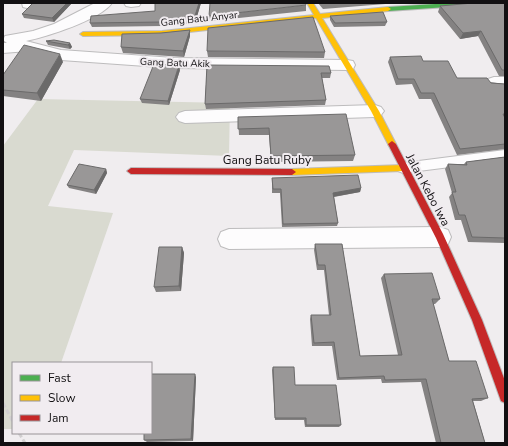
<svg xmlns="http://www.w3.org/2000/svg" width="508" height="446" font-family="'Nunito Sans',sans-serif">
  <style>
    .green { fill: #d9dad0 }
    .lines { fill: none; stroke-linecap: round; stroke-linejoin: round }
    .lane-casing { stroke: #bdbcbd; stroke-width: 2 }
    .street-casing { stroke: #bdbcbd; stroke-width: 2 }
    .fast-casing { stroke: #bdbcbd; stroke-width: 2 }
    .slow-casing { stroke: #bdbcbd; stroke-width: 2 }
    .jam-casing { stroke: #bdbcbd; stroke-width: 2 }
    .path { stroke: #d1cfd0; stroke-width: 3; stroke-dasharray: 5 2.5; stroke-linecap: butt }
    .lane { fill: #fdfcfd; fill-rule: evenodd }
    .street { fill: #fdfcfd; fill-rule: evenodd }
    .fast { fill: #4caf50; fill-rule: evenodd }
    .slow { fill: #ffc107; fill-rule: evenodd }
    .jam { fill: #c62828; fill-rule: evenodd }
    .wall { fill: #848282 }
    .shaded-wall { fill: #6b6a6a }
    .building { fill: #999797; stroke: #6b6a6a }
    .labels { text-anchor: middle; stroke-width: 4; stroke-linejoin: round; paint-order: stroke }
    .far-street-label { font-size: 10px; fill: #121012; stroke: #f1ecf0 }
    .street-label { font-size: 12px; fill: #121012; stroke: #f1ecf0 }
  </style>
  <rect width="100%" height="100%" fill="#f0edef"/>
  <path class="green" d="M 38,99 L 230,103 L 229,156 L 74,150 L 48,206 L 113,213 L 61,363 L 13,363 L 13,429 L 3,429 L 3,146 Z"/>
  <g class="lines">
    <defs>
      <path id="lane" d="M 505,150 L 505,160 L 403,173 L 398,171 L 397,168 L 398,165 L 403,163 Z"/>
      <path id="street" d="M 22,3 L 36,3 C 33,8 29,9 23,7 Z
        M 95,3 L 112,3 C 100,20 46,37 26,41 L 61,50 L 174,58 L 347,60 L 353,61 L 355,65 L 353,69 L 347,70 L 174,68 L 61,60 L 28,51 L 3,53 L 3,43 L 7,43 L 3,40 L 5,36 L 33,31 L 54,24 Z
        M 124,3 L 141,3 L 139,6 L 131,7 L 126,6 Z
        M 494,77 L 505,77 L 505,89 L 488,87 L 485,83 L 488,79 Z
        M 375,105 L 381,107 L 384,111 L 381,115 L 375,117 L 185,123 L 179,121 L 176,117 L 179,113 L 185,111 Z
        M 440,227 L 448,230 L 451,237 L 448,244 L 440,247 L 229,249 L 221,246 L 218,239 L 221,232 L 229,229 Z"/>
      <path id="fast" d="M 451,3 L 480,3 L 477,5 L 388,11 L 385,9 L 388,7 Z"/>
      <path id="slow" d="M 307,3 L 313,3 L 320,14 L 388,7 L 391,9 L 388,11 L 322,18 L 379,111 L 396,144 L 395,146 L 389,146 L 371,111 L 316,18 L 162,35 L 83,36 L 80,34 L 83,32 L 162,31 L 314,15 Z
        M 403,165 L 407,168 L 403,171 L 292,175 L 288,172 L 292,169 Z"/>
      <path id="jam" d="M 392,141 L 396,144 L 443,234 L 482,320 L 505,381 L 505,403 L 501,401 L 472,320 L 436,238 L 388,144 Z
        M 131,168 L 292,169 L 296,172 L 292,175 L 131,174 L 127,171 Z"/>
    </defs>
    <use href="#lane" class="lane-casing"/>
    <use href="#street" class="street-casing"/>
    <use href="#fast" class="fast-casing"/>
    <use href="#slow" class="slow-casing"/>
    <use href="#jam" class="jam-casing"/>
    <path class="path" d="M 3,403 L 13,422
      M 19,433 L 25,443"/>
    <use href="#lane" class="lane"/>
    <use href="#street" class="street"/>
    <use href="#fast" class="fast"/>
    <use href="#slow" class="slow"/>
    <use href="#jam" class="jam"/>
  </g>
  <path class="wall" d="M 33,3 L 72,3 L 54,22 L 24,18 L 22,14 Z
    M 201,3 L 195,23 L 162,26 L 92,27 L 90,23 L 155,11 Z
    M 318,3 L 398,3 L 323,9 Z
    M 505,3 L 505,76 L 499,76 L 478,36 L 460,39 L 438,12 L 440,6 Z
    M 306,5 L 306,11 L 210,21 L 209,16 Z
    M 330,16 L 387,22 L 385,26 L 334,27 L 330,20 Z
    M 190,30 L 190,36 L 184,57 L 123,53 L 121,47 L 161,33 Z
    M 46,41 L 70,43 L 72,47 L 70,49 L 48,45 Z
    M 207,51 L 325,52 L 324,58 L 208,57 Z
    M 390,57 L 423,61 L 457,78 L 505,84 L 505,149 L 457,155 L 431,99 L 419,99 L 412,84 L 396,85 L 388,62 Z
    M 63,62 L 41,101 L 3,96 L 3,75 Z
    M 207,65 L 331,73 L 330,78 L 322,78 L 326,100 L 325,105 L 206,109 L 205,104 Z
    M 180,70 L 169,105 L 142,103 L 140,99 Z
    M 238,117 L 355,155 L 353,161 L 271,162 L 269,135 L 239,135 Z
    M 505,157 L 505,243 L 468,242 L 461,220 L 455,220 L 449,197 L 452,193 L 445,169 L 448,164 L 464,164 L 466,162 Z
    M 106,169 L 107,173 L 96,194 L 69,188 L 67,185 Z
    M 272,178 L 361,188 L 360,192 L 334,197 L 338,223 L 337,226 L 282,227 L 280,193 L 272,193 Z
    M 315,244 L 342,244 L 360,356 L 398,355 L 381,278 L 384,274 L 440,299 L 435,304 L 433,304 L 449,361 L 488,398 L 481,401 L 473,401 L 485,443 L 436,443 L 421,382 L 382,383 L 381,379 L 337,380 L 332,346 L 312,346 L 310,319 L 311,315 L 329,315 L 324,270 L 317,270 L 314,250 Z
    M 182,247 L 184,253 L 181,291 L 156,292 L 154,287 Z
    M 273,367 L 295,385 L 341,425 L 339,427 L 305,427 L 304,420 L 275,420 L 272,370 Z
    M 196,377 L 193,441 L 147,442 L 144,440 Z"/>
  <path class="shaded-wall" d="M 67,3 L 72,3 L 54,22 L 52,18 Z
    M 199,3 L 201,3 L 195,23 L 194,19 Z
    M 190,30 L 190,36 L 184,57 L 183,51 Z
    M 481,31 L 478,36 L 460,39 L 463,33 Z
    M 70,43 L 72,47 L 70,49 L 68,45 Z
    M 60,54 L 63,62 L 41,101 L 37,93 Z
    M 179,65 L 180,70 L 169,105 L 168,101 Z
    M 106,169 L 107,173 L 96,194 L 94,190 Z
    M 361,188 L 360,192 L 332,197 L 333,193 Z
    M 182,247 L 184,253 L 181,291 L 179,286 Z
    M 195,374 L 196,377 L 193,441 L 191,439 Z"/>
  <path class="building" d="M 33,3 L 67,3 L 52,18 L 22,14 Z
    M 155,3 L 199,3 L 194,19 L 161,22 L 90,23 L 91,16 L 155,11 Z
    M 210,3 L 305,3 L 306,5 L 209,16 Z
    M 473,3 L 505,3 L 505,70 L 502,70 L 481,31 L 463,33 L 440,6 Z
    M 383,12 L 387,22 L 335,23 L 330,16 Z
    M 313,17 L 325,52 L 207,51 L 208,28 Z
    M 190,30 L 183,51 L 121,47 L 122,34 L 161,33 Z
    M 54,40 L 70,43 L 68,45 L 46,41 Z
    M 24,45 L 60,54 L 37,93 L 3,90 L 3,75 Z
    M 421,56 L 423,61 L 448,61 L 457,78 L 487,78 L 491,83 L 505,84 L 505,114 L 503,114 L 505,118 L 505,144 L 460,149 L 434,93 L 421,93 L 414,79 L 398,79 L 390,57 Z
    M 154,64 L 179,65 L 168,101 L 140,99 Z
    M 207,65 L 329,66 L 331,73 L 321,73 L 326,100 L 205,104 Z
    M 346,114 L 355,155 L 271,156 L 269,128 L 238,129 L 238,117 Z
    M 505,157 L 505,238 L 472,237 L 465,215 L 459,215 L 452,192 L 456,192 L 448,164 L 467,165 L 466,162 Z
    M 79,164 L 106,169 L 94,190 L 67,185 Z
    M 358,175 L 361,188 L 333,193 L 338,223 L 283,224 L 281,189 L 273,189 L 272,178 Z
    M 315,244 L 342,244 L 360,356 L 402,355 L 384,274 L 432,273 L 440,299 L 432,299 L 449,361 L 476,361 L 488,398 L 472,399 L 485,443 L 441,443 L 426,379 L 385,380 L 384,376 L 339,378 L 334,342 L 314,343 L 311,315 L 331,315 L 325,265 L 318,265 Z
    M 159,247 L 182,247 L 179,286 L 154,287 Z
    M 273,367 L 294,367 L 295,385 L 336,385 L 341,425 L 306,425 L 306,418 L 275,418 Z
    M 151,374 L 195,374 L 191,439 L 144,440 L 144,433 L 151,433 Z"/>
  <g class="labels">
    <g class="far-street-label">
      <text transform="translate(199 18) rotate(-6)" y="4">Gang Batu Anyar</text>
      <text transform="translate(175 62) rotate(2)" y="4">Gang Batu Akik</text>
    </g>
    <g class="street-label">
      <text x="267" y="164">Gang Batu Ruby</text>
      <text transform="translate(428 190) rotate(62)" y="4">Jalan Kebo Iwa</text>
    </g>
  </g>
  <rect width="508" height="446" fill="none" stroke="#121012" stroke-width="8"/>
  <rect x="12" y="362" width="140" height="72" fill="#f1ecf0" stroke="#989497"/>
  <rect x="20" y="375" width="20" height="6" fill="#4caf50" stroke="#989497"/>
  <text x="48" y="382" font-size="12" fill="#121012">Fast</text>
  <rect x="20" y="395" width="20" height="6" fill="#ffc107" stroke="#989497"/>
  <text x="48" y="402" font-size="12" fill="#121012">Slow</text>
  <rect x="20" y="415" width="20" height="6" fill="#c62828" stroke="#989497"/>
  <text x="48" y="422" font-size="12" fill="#121012">Jam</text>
</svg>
